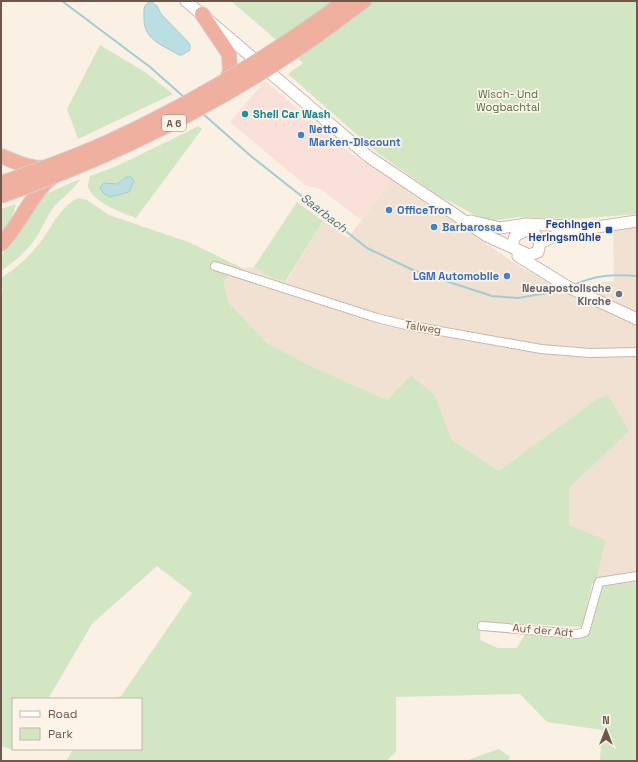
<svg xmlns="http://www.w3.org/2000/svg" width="638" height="762" font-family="'Space Grotesk',sans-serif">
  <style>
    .residential { fill: #f1e1d3 }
    .commercial { fill: #f9e0d8 }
    .green { fill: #d3e6c4 }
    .water { fill: #badee1; stroke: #a1cdd2 }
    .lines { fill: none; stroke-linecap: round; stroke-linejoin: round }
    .stream { stroke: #a1cdd2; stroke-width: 2 }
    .minor-casing { stroke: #cab7ab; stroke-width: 10 }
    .secondary-casing { stroke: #cfb9ac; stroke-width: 13 }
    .motorway-casing { stroke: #d7d0cd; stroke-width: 16 }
    .minor { stroke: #fff; stroke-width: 8 }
    .secondary { stroke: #fff; stroke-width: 11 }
    .motorway { stroke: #efb0a0; stroke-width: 14 }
    .motorway-bridge-casing { stroke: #d7d0cd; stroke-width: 16; stroke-linecap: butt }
    .motorway-bridge { stroke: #efb0a0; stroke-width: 14 }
    .culture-dot { fill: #0f9aa8; stroke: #fdf4e9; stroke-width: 1.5 }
    .shop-dot { fill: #3f7fe0; stroke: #fdf4e9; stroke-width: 1.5 }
    .transit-dot { fill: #1a4fb4; stroke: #fdf4e9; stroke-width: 1.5 }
    .worship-dot { fill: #6b7280; stroke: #fdf4e9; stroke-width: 1.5 }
    .labels { text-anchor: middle; stroke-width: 3.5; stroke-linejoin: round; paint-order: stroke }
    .shield { fill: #fdf4e9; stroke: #9a867b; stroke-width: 1 }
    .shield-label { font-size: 10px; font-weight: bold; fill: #70574c }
    .park-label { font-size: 11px; fill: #557445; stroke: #fdf4e9 }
    .culture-label { font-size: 11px; font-weight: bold; fill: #0d838f; stroke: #fdf4e9; text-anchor: start }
    .shop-label { font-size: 11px; font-weight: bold; fill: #366cbe; stroke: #fdf4e9; text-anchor: start }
    .transit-label { font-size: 11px; font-weight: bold; fill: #164399; stroke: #fdf4e9; text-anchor: end }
    .worship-label { font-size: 11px; font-weight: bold; fill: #5b616d; stroke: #fdf4e9; text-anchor: end }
    .street-label { font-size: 11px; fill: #70574c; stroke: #fdf4e9 }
    .water-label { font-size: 12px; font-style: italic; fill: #45747b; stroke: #fdf4e9 }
  </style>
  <rect width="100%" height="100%" fill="#faf0e4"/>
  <path class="residential" d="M 391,180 L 516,264 L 575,298 L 587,288 L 600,283 L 614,281 L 613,229 L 637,226 L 637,582 L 601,586 L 596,582 L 602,538 L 569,525 L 569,488 L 628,431 L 595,400 L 499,471 L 452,440 L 435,395 L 411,375 L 387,400 L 313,367 L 267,343 L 228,302 L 224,284 L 231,269 L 254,267 L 270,277 L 286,282 L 323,221 L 348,238 Z"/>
  <path class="commercial" d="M 265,81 L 350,153 L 391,180 L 361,220 L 322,190 L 305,185 L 230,122 Z"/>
  <path class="green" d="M 231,1 L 637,1 L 637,214 L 576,219 L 518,217 L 494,221 L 475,215 L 439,196 L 379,154 L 288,74 L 303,63 Z
    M 100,45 L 145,72 L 173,94 L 78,139 L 67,109 Z
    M 199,126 L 202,129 L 136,218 C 123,213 90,201 88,186 C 88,183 89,179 90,176 L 117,166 Z
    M 80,179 C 78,186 59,200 53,208 C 47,216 43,226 38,235 C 28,250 16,261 1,271 L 1,256 L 23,227 L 41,196 Z
    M 78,198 L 87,200 L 109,215 L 191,243 L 242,268 L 231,269 L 224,283 L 228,302 L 267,343 L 313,367 L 387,400 L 411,375 L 435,395 L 452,440 L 499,471 L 595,400 L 608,395 L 629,431 L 569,488 L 569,525 L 602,538 L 605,541 L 596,582 L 592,584 L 582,627 L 481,622 L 480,640 L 498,648 L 517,648 L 528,629 L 587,636 L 601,586 L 637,582 L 637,761 L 600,761 L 602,730 L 547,722 L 520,694 L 396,697 L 396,752 L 386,761 L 66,761 L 73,749 L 141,749 L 141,699 L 111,699 L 121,696 L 192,593 L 157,566 L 92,624 L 48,699 L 13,699 L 13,749 L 19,749 L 17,751 L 1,746 L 1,293 L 3,292 L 1,278 C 19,266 29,257 42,240 C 54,224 59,208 78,198 Z
    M 297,202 L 323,221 L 285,282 L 270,277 L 254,267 Z
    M 16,204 C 13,216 9,224 1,233 L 1,209 Z
    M 499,749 L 510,757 L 507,761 L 465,761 Z"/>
  <path class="water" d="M 149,2 L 152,2 L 157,6 L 161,14 L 190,44 L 190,50 L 182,55 L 179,55 C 161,44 143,40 144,16 C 144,10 143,6 149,2 Z
    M 126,177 L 131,177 L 134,181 L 129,192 L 110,197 L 103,193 L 100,187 L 104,183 L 117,184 Z"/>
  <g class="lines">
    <path class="stream" d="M 62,1 L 150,67 L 185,98
      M 202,113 L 252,157 L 367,248 L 415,271 L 492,296 L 518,298 L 565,290
      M 574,285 C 595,275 614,274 637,276"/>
    <defs>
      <path id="minor" d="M 215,266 L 377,318 L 406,325 L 541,349 L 590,353 L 637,352
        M 482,626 L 577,634 L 585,632 L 599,582 L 637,576"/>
      <path id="secondary" d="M 186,1 L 369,157 L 487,236 L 529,255 L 538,252 L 540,243 L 535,234 L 526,230 L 515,236 L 512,246
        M 471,221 L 500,228 L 526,224 L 570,226
        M 540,243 L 563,232 L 637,221
        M 518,256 L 568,287 L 637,319"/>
      <path id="motorway" d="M 202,14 L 229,54 L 230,71 L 225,84
        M 326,15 L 344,1
        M 333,24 L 364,1
        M 1,156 C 16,162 30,169 46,168
        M 1,244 C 20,225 33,190 54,176"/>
    </defs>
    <use href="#minor" class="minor-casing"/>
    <use href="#secondary" class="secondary-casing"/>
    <use href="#motorway" class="motorway-casing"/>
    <use href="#minor" class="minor"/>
    <use href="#secondary" class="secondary"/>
    <use href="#motorway" class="motorway"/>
    <defs>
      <path id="motorway-bridge" d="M 1,183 C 36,171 72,158 106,143 C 183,108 257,64 326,15
        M 1,196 C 120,154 231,99 333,24"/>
    </defs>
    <use href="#motorway-bridge" class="motorway-bridge-casing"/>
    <use href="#motorway-bridge" class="motorway-bridge"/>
  </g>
  <circle class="culture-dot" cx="245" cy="114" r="4"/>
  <g class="shop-dot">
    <circle cx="301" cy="135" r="4"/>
    <circle cx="389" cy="210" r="4"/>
    <circle cx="434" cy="227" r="4"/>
    <circle cx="507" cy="276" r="4"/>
  </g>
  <rect class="transit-dot" x="605" y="226" width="8" height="8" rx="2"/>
  <circle class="worship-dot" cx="619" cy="294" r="4"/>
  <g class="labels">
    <rect class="shield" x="162" y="115" width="24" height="16" rx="3"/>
    <g class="shield-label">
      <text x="174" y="127">A 6</text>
    </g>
    <g class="park-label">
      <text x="508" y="98">Wisch- Und<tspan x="508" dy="13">Wogbachtal</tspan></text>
    </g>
    <g class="culture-label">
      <text x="253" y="118">Shell Car Wash</text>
    </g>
    <g class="shop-label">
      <text x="309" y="133">Netto<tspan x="309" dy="13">Marken-Discount</tspan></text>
      <text x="397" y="214">OfficeTron</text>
      <text x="442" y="231">Barbarossa</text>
      <text x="499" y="280" text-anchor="end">LGM Automobile</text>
    </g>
    <g class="transit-label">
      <text x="601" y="228">Fechingen<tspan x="601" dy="13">Heringsmühle</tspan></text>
    </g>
    <g class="worship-label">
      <text x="611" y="292">Neuapostolische<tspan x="611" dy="13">Kirche</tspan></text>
    </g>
    <g class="street-label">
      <text transform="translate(423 327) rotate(9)" y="4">Talweg</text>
      <text transform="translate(543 630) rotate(5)" y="4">Auf der Adt</text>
    </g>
    <g class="water-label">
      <text transform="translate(324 213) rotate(38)" y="4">Saarbach</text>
    </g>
  </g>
  <rect width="638" height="762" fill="none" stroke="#70574c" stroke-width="4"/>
  <rect x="12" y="698" width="130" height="52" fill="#fdf4e9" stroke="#c5b5aa"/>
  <rect x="20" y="711" width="20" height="6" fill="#ffffff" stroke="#c5b5aa"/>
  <text x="48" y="718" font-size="12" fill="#70574c">Road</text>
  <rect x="20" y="728" width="20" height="12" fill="#d3e6c4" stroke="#c5b5aa"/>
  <text x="48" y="738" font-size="12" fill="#70574c">Park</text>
  <g transform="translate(606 730)" stroke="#fdf4e9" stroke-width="3" paint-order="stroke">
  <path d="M0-3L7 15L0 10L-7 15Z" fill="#70574c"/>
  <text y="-6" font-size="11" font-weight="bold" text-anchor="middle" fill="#70574c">N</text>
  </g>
</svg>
